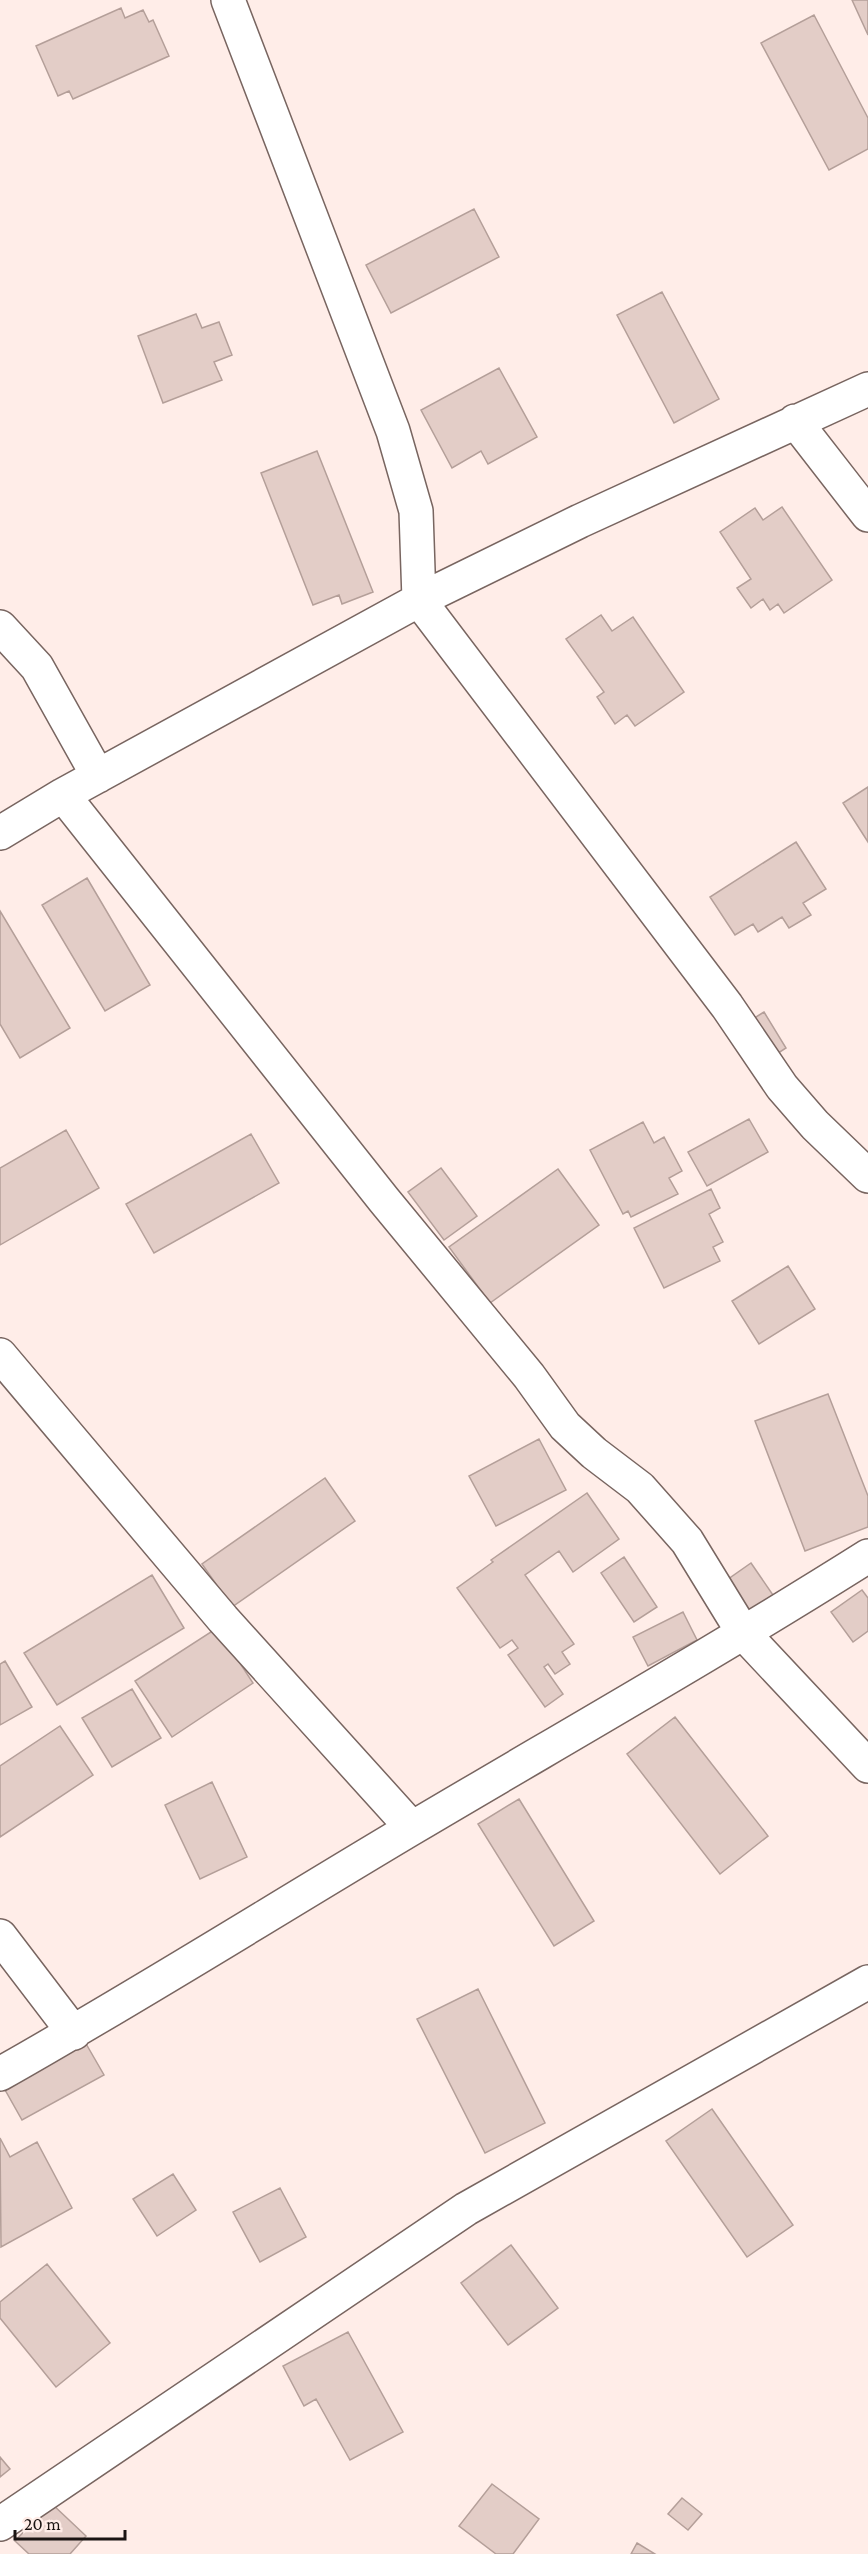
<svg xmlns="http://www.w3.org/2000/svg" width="868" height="2554" font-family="'Crimson Pro',serif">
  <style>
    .building { fill: #e3cdc7; stroke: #b49f99; stroke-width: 1.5 }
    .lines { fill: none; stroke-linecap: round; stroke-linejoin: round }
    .minor-casing { stroke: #786560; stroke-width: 36 }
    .minor { stroke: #fff; stroke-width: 33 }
  </style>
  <rect width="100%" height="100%" fill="#ffede8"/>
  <path class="building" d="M 852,0 L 868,0 L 868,35 Z
    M 121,8 L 125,18 L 143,10 L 149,22 L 153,20 L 169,56 L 73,99 L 69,91 L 58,96 L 36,46 Z
    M 814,15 L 868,118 L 868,149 L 829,170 L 761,43 Z
    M 474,209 L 499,257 L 391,313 L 366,265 Z
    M 662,292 L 719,399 L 674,423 L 617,315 Z
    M 196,314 L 202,328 L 219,322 L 232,355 L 214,362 L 222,380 L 163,403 L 138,336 Z
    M 499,368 L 537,437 L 488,464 L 481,451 L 452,468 L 421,410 Z
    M 317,451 L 373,592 L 342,604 L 339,595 L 313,605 L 261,473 Z
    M 782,507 L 832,580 L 784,613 L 778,604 L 770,610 L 763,599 L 751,608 L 737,588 L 751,579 L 720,532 L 755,508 L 763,520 Z
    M 601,615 L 612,631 L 633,617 L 684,692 L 635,726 L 627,715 L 615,724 L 597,697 L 604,692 L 566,639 Z
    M 868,787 L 868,842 L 843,803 Z
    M 796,842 L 826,889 L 803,903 L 811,915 L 789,928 L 782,917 L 758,932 L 753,924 L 735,935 L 710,897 Z
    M 87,878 L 150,985 L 105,1011 L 42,905 Z
    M 0,911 L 70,1028 L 20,1058 L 0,1024 Z
    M 764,1012 L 786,1048 L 763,1063 L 740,1027 Z
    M 749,1119 L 768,1152 L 707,1186 L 688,1152 Z
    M 643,1122 L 654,1143 L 664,1137 L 682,1171 L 669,1178 L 678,1194 L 631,1217 L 628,1211 L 623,1214 L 590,1150 Z
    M 66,1130 L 99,1188 L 0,1245 L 0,1168 Z
    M 251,1134 L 279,1183 L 154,1253 L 126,1204 Z
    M 441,1168 L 477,1216 L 444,1240 L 408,1192 Z
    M 558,1169 L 599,1225 L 490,1303 L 449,1247 Z
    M 711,1189 L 720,1208 L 709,1214 L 723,1242 L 713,1247 L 720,1261 L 664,1288 L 634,1228 Z
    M 788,1266 L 815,1309 L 759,1344 L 732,1301 Z
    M 828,1394 L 868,1496 L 868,1527 L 805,1551 L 755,1421 Z
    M 539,1439 L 566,1490 L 496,1526 L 469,1476 Z
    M 325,1478 L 355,1521 L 232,1607 L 202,1564 Z
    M 587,1493 L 619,1539 L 573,1572 L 559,1551 L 525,1575 L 574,1644 L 562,1652 L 570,1664 L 555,1674 L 548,1664 L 544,1667 L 563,1694 L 545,1707 L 508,1655 L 518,1648 L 512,1640 L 500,1648 L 457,1588 L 493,1562 L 491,1560 Z
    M 624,1557 L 657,1607 L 634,1622 L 601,1573 Z
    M 751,1563 L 773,1595 L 746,1614 L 724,1582 Z
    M 152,1575 L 184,1628 L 57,1705 L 24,1653 Z
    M 862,1590 L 868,1598 L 868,1631 L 853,1642 L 831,1612 Z
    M 683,1612 L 697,1640 L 648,1666 L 633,1637 Z
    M 217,1628 L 253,1683 L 172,1737 L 135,1681 Z
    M 5,1661 L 32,1707 L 0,1725 L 0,1664 Z
    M 132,1689 L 161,1738 L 112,1767 L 82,1718 Z
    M 675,1717 L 768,1836 L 720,1874 L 627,1754 Z
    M 60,1726 L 93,1775 L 0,1837 L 0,1766 Z
    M 212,1782 L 247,1857 L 200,1879 L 165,1805 Z
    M 519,1799 L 594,1921 L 554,1946 L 478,1824 Z
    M 478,1989 L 545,2123 L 485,2153 L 417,2019 Z
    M 85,2042 L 104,2075 L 22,2120 L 4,2088 Z
    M 712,2109 L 793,2225 L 747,2257 L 666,2141 Z
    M 0,2138 L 10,2157 L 37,2142 L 72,2208 L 1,2247 Z
    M 173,2174 L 196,2210 L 157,2236 L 133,2199 Z
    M 280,2188 L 306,2237 L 260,2262 L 233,2212 Z
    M 511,2245 L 558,2308 L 508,2345 L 461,2283 Z
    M 47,2264 L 110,2343 L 56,2387 L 0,2318 L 0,2302 Z
    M 348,2332 L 403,2432 L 350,2460 L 316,2399 L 304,2406 L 283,2366 Z
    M 0,2457 L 10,2469 L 0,2477 Z
    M 492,2484 L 539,2519 L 513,2554 L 496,2554 L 459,2526 Z
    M 682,2498 L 702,2514 L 688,2530 L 668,2514 Z
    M 51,2503 L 86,2536 L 70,2554 L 29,2554 L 15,2541 Z
    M 637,2543 L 655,2554 L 631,2554 Z"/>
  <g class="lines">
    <defs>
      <path id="minor" d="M 228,0 L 393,431 L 416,511 L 419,600 L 727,1006 L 782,1087 L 815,1125 L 868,1176
        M 795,421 L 868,515
        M 0,627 L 37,667 L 98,776
        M 63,795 L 384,1200 L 529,1376 L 565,1426 L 594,1453 L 640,1488 L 687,1541 L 744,1634 L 868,1766
        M 0,833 L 63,795 L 419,600 L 580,521 L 868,389
        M 0,1355 L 223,1619 L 412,1828
        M 0,1936 L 74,2033
        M 0,2074 C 140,1995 276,1909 414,1827 C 566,1737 719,1650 868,1556
        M 0,2524 L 466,2209 L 868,1982"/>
    </defs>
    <use href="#minor" class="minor-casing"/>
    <use href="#minor" class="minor"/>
  </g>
  <path d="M15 2530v9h110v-9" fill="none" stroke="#1b1412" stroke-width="3"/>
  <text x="24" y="2530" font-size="18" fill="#1b1412" stroke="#ffede8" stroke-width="4.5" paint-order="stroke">20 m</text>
</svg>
